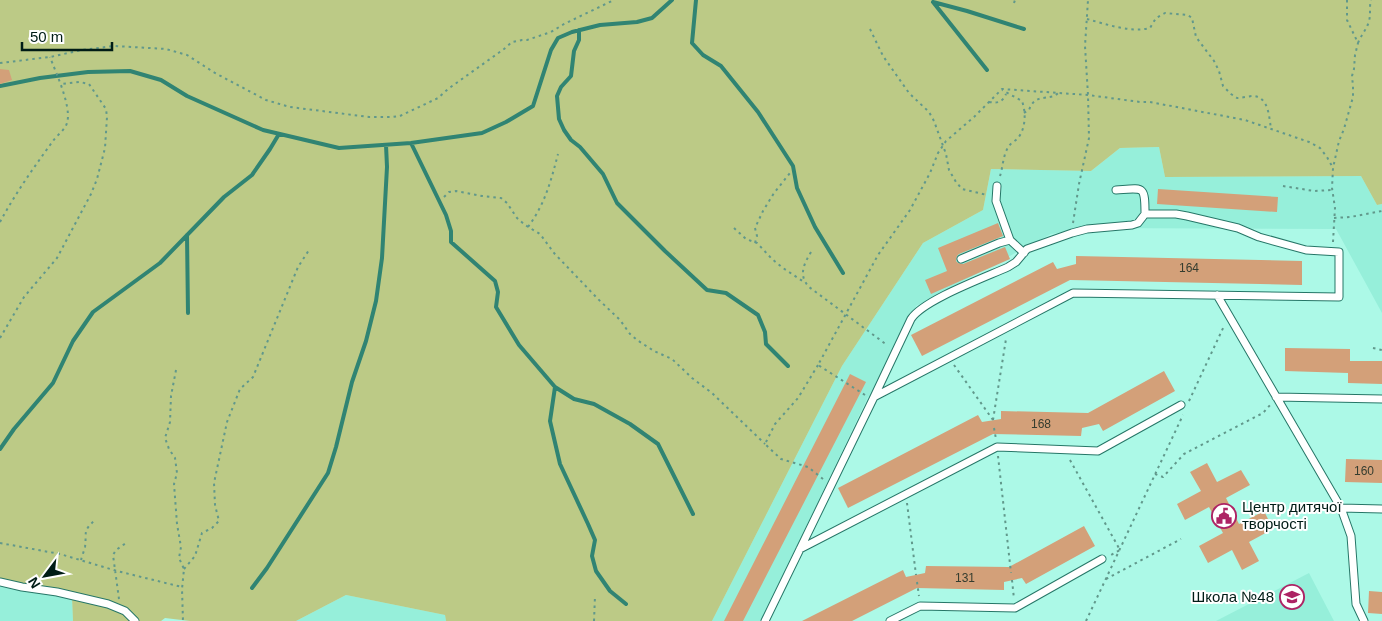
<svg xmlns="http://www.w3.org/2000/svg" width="1382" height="621" font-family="Helvetica,sans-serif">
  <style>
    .built { fill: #96efda }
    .green { fill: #bcca86 }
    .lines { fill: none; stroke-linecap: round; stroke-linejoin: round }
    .stream { stroke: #308473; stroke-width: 4 }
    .building { fill: #d3a079 }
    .lane-casing { stroke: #267667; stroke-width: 9 }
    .path { stroke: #61988b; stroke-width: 2; stroke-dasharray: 2.5 4; stroke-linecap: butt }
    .lane { stroke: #fff; stroke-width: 7 }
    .labels { text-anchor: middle; stroke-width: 4; stroke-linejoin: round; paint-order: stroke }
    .number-label { font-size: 12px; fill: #353d2f }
    .poi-label { font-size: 15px; fill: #001c16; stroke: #fff; text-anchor: start }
  </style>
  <rect width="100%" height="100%" fill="#acf9e7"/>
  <path class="built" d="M 1159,147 L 1165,177 L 1361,176 L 1377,205 L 1382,204 L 1382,313 L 1336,229 L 1091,228 L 1051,234 L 916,306 L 874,393 L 868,397 L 761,621 L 712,621 L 842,366 L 923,243 L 983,210 L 991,169 L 1091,171 L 1120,148 Z
    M 1309,573 L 1334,621 L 1216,621 Z
    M 0,583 L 72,598 L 73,621 L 0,621 Z
    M 346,595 L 445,615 L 446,621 L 296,621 Z"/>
  <path class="green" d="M 0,0 L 1382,0 L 1382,204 L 1377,205 L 1361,176 L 1165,177 L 1159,147 L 1120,148 L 1091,171 L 991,169 L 983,210 L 923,243 L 842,366 L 712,621 L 446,621 L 445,615 L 346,595 L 296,621 L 190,621 L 165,618 L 161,621 L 73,621 L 72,598 L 0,583 Z"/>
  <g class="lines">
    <path class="stream" d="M 696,0 L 692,43 L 703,55 L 721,66 L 758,112 L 793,166 L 797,188 L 815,227 L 843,273
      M 933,2 L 967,11 L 1024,29
      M 933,2 L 987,70
      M 579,30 L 579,40 L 574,51 L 571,76 L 561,87 L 557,96 L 559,119 L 564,130 L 571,140 L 580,147 L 603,174 L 617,203 L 665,251 L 707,290 L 726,293 L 758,315 L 765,332 L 766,344 L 788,366
      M 0,86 L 40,78 L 88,72 L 130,71 L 161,80 L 187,96 L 263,130 L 339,148 L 411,143 L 482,133 L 506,122 L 533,106 L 551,50 L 558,38 L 572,32 L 600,25 L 637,22 L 652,18 L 672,0
      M 411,143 L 446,215 L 451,231 L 451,242 L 495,281 L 498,292 L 496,307 L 519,345 L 555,387 L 550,421 L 560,464 L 588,524 L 595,540 L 592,556 L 596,571 L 610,591 L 626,604
      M 187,235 L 188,313
      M 555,387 L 574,399 L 594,404 L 630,424 L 658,444 L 693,514
      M 0,449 L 14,429 L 53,383 L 73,341 L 93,312 L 160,263 L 224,197 L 252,175 L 270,149 L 279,134
      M 252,588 L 267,568 L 328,473 L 336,447 L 352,382 L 366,341 L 376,301 L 382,258 L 387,167 L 386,145"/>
  </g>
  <path class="building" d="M 0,69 L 9,70 L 12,80 L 0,84 Z
    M 1158,189 L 1278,197 L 1277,212 L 1157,204 Z
    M 998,223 L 1003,236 L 959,254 L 957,256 L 956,261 L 958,263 L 963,264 L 1005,247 L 1010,259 L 931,294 L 925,280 L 947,271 L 938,248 Z
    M 1076,256 L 1302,261 L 1302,285 L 1070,280 L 922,356 L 911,335 L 1053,262 L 1057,269 L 1076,264 Z
    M 1285,348 L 1350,349 L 1350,361 L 1382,361 L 1382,384 L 1348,383 L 1348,373 L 1285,371 Z
    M 1164,371 L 1175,391 L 1103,431 L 1099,424 L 1082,428 L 1081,436 L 993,434 L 848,508 L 838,488 L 978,415 L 982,422 L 1001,419 L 1001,411 L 1088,413 Z
    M 850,374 L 866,382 L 743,621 L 724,621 Z
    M 1346,459 L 1382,460 L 1382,483 L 1345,482 Z
    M 1207,463 L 1217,482 L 1241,470 L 1250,485 L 1226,498 L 1239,524 L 1264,511 L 1273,529 L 1249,542 L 1259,561 L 1242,570 L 1232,550 L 1208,563 L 1199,546 L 1223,533 L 1209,507 L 1185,520 L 1177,504 L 1201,491 L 1190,472 Z
    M 1084,526 L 1095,546 L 1026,584 L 1022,578 L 1004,582 L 1004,590 L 917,588 L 852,621 L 802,621 L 903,570 L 906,577 L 925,573 L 926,566 L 1009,567 Z
    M 1369,591 L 1382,592 L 1382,614 L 1368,613 Z"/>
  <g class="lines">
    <defs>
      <path id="lane" d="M 997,186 L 996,201 L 1010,240 L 1024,253
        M 1116,190 C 1144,188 1145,185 1145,214
        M 1145,214 L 1176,214 L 1187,216 L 1238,228 L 1259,237 L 1306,250 L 1339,252 L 1339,297 L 1073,293 L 874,397 L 911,319 C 923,300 986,277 1008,267 L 1016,262 L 1027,249 L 1072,233 L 1087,229 L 1132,225 L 1138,223 Z
        M 961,259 L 999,243 L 1010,240
        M 1217,295 L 1341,508 L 1351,536 L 1356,604 L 1364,621
        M 1276,397 L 1382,399
        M 1341,508 L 1382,509
        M 800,549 L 997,447 L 1098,451 L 1181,405
        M 0,582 L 22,587 L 57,592 L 108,604 L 125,611 L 135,621
        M 765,621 L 874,397
        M 890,621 L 920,606 L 1015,608 L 1102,559"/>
    </defs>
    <use href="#lane" class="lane-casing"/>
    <path class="path" d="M 1347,0 L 1347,20 L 1358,43 C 1361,35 1367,29 1369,21 C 1371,14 1369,7 1371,0
      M 1014,3 L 1015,0
      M 1087,19 C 1106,24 1130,33 1150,28 L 1156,18 L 1165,13 L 1188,15 L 1192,18 L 1196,37 L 1214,61 L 1219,71 L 1223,86 L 1231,94 L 1237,98 C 1242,98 1249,96 1253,96 C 1269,97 1269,117 1271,129
      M 870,29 L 883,56 L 909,93 L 929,112 L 934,121 L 946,154 L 949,170 L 956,182 L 962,189 L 987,195
      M 0,63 L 50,57 L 82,50 L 114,46 L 166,49 L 187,55 L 215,73 L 266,100 L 290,107 L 369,117 L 392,117 L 400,116 L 438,98 L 448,89 L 504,49 L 512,42 L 522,40 L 527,40 L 551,32 L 564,24 L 614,0
      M 989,102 C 998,103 1002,103 1006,94
      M 1024,113 L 1029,110 C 1034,96 1042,99 1055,96 L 1058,93
      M 1000,176 C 1003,167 1003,154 1009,146 C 1011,143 1015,141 1018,138 C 1026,128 1026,112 1022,101 L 1002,90
      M 1283,186 L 1314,191 L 1332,190
      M 444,197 L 449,192 L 456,191 L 482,196 L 501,198 L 507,203 L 517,218 L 525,225 L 540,234 L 554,253 L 598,299 L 620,320 L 630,334 L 637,340 L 654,351 L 672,359 L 692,378 L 712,393 L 765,444
      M 1334,218 L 1350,217 L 1382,211
      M 0,222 C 15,194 34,167 53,141 C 57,135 65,130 67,123 C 72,107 56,73 50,57
      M 1073,223 L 1079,184 L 1089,138 L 1088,95 L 1085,46 L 1088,0
      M 528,227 C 545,204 551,181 558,154
      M 734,228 L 746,239 L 757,243 L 772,259 L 783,268 L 804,282
      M 1333,242 L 1335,208 L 1332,188 L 1333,168 L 1339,141 L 1344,129 L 1353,97 L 1353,86 L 1352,76 L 1354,69 L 1355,55 L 1358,43
      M 755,243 L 757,236 L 755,228 L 763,211 L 774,193 L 790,173
      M 811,252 C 804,264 798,275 809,287 L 887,345
      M 0,338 L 24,297 L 57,258 L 91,194 L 97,179 L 105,148 L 107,117 L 106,109 L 89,84 L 80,82 L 60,84
      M 1373,348 L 1382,350
      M 818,365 L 798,398 L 775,424 L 765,444 L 781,459 L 808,467 L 823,479
      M 954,365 L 993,420
      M 176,370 L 171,396 L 170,422 L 165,438 L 169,449 L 175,458 L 177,473 L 174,484 L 177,524 L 181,547 L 179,558 L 184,569 L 182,589 L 183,621
      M 865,395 L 818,365 L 878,255 L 910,210 L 930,173 L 938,153 L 946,141 L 974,117 L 1002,89 L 1088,95 L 1140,102 L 1150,102 L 1245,120 L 1309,142 L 1320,148 L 1327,157 L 1333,168
      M 1189,401 L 1224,326
      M 993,420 L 1006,339
      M 994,428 L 996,439
      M 998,456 L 1011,573
      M 1070,460 L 1120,550 L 1111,555
      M 1155,474 L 1163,477 L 1184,454 L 1263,413 L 1271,404
      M 907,503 L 916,575
      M 0,543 L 60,554 L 117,571 L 182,587
      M 81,560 C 82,556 84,551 85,547 C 87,532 82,532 95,520
      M 184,569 L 195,556 L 202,533 L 212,528 L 219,521 L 215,505 L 214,483 L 227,422 L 240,389 L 253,377 L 298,267 L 309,250
      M 1106,579 L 1181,539
      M 1012,580 L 1014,599
      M 917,582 L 919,596
      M 119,599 L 113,555 L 116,550 L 126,543
      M 594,621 L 595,596
      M 1086,621 L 1183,415"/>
    <use href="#lane" class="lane"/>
  </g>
  <defs>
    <symbol id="civic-ring" viewBox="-11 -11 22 22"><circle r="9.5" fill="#fff" stroke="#ad2364" stroke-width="1.5"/><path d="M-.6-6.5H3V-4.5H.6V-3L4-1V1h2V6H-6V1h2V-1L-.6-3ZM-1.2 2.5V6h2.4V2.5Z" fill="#ad2364"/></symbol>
    <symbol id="school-ring" viewBox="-11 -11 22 22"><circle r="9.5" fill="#fff" stroke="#ad2364" stroke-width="1.5"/><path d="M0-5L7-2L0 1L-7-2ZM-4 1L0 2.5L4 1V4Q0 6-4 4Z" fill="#ad2364"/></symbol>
  </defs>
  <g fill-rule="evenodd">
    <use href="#civic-ring" x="1210" y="502" width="28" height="28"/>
    <use href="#school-ring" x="1278" y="583" width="28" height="28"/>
  </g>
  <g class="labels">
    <g class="number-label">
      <text x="1189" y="272">164</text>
      <text x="1041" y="428">168</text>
      <text x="1364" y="475">160</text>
      <text x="965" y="582">131</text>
    </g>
    <g class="poi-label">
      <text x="1242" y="512">Центр дитячої<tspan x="1242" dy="17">творчості</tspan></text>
      <text x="1274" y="602" text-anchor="end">Школа №48</text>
    </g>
  </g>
  <g transform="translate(45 576) rotate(238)" stroke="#ffffff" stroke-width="4" paint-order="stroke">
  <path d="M0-4L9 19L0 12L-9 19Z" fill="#001c16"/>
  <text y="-8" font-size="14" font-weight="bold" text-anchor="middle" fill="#001c16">N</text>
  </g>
  <path d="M22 42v8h90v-8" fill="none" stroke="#001c16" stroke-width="2.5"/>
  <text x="30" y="42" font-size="15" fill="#001c16" stroke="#ffffff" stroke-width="4" paint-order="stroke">50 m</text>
</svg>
